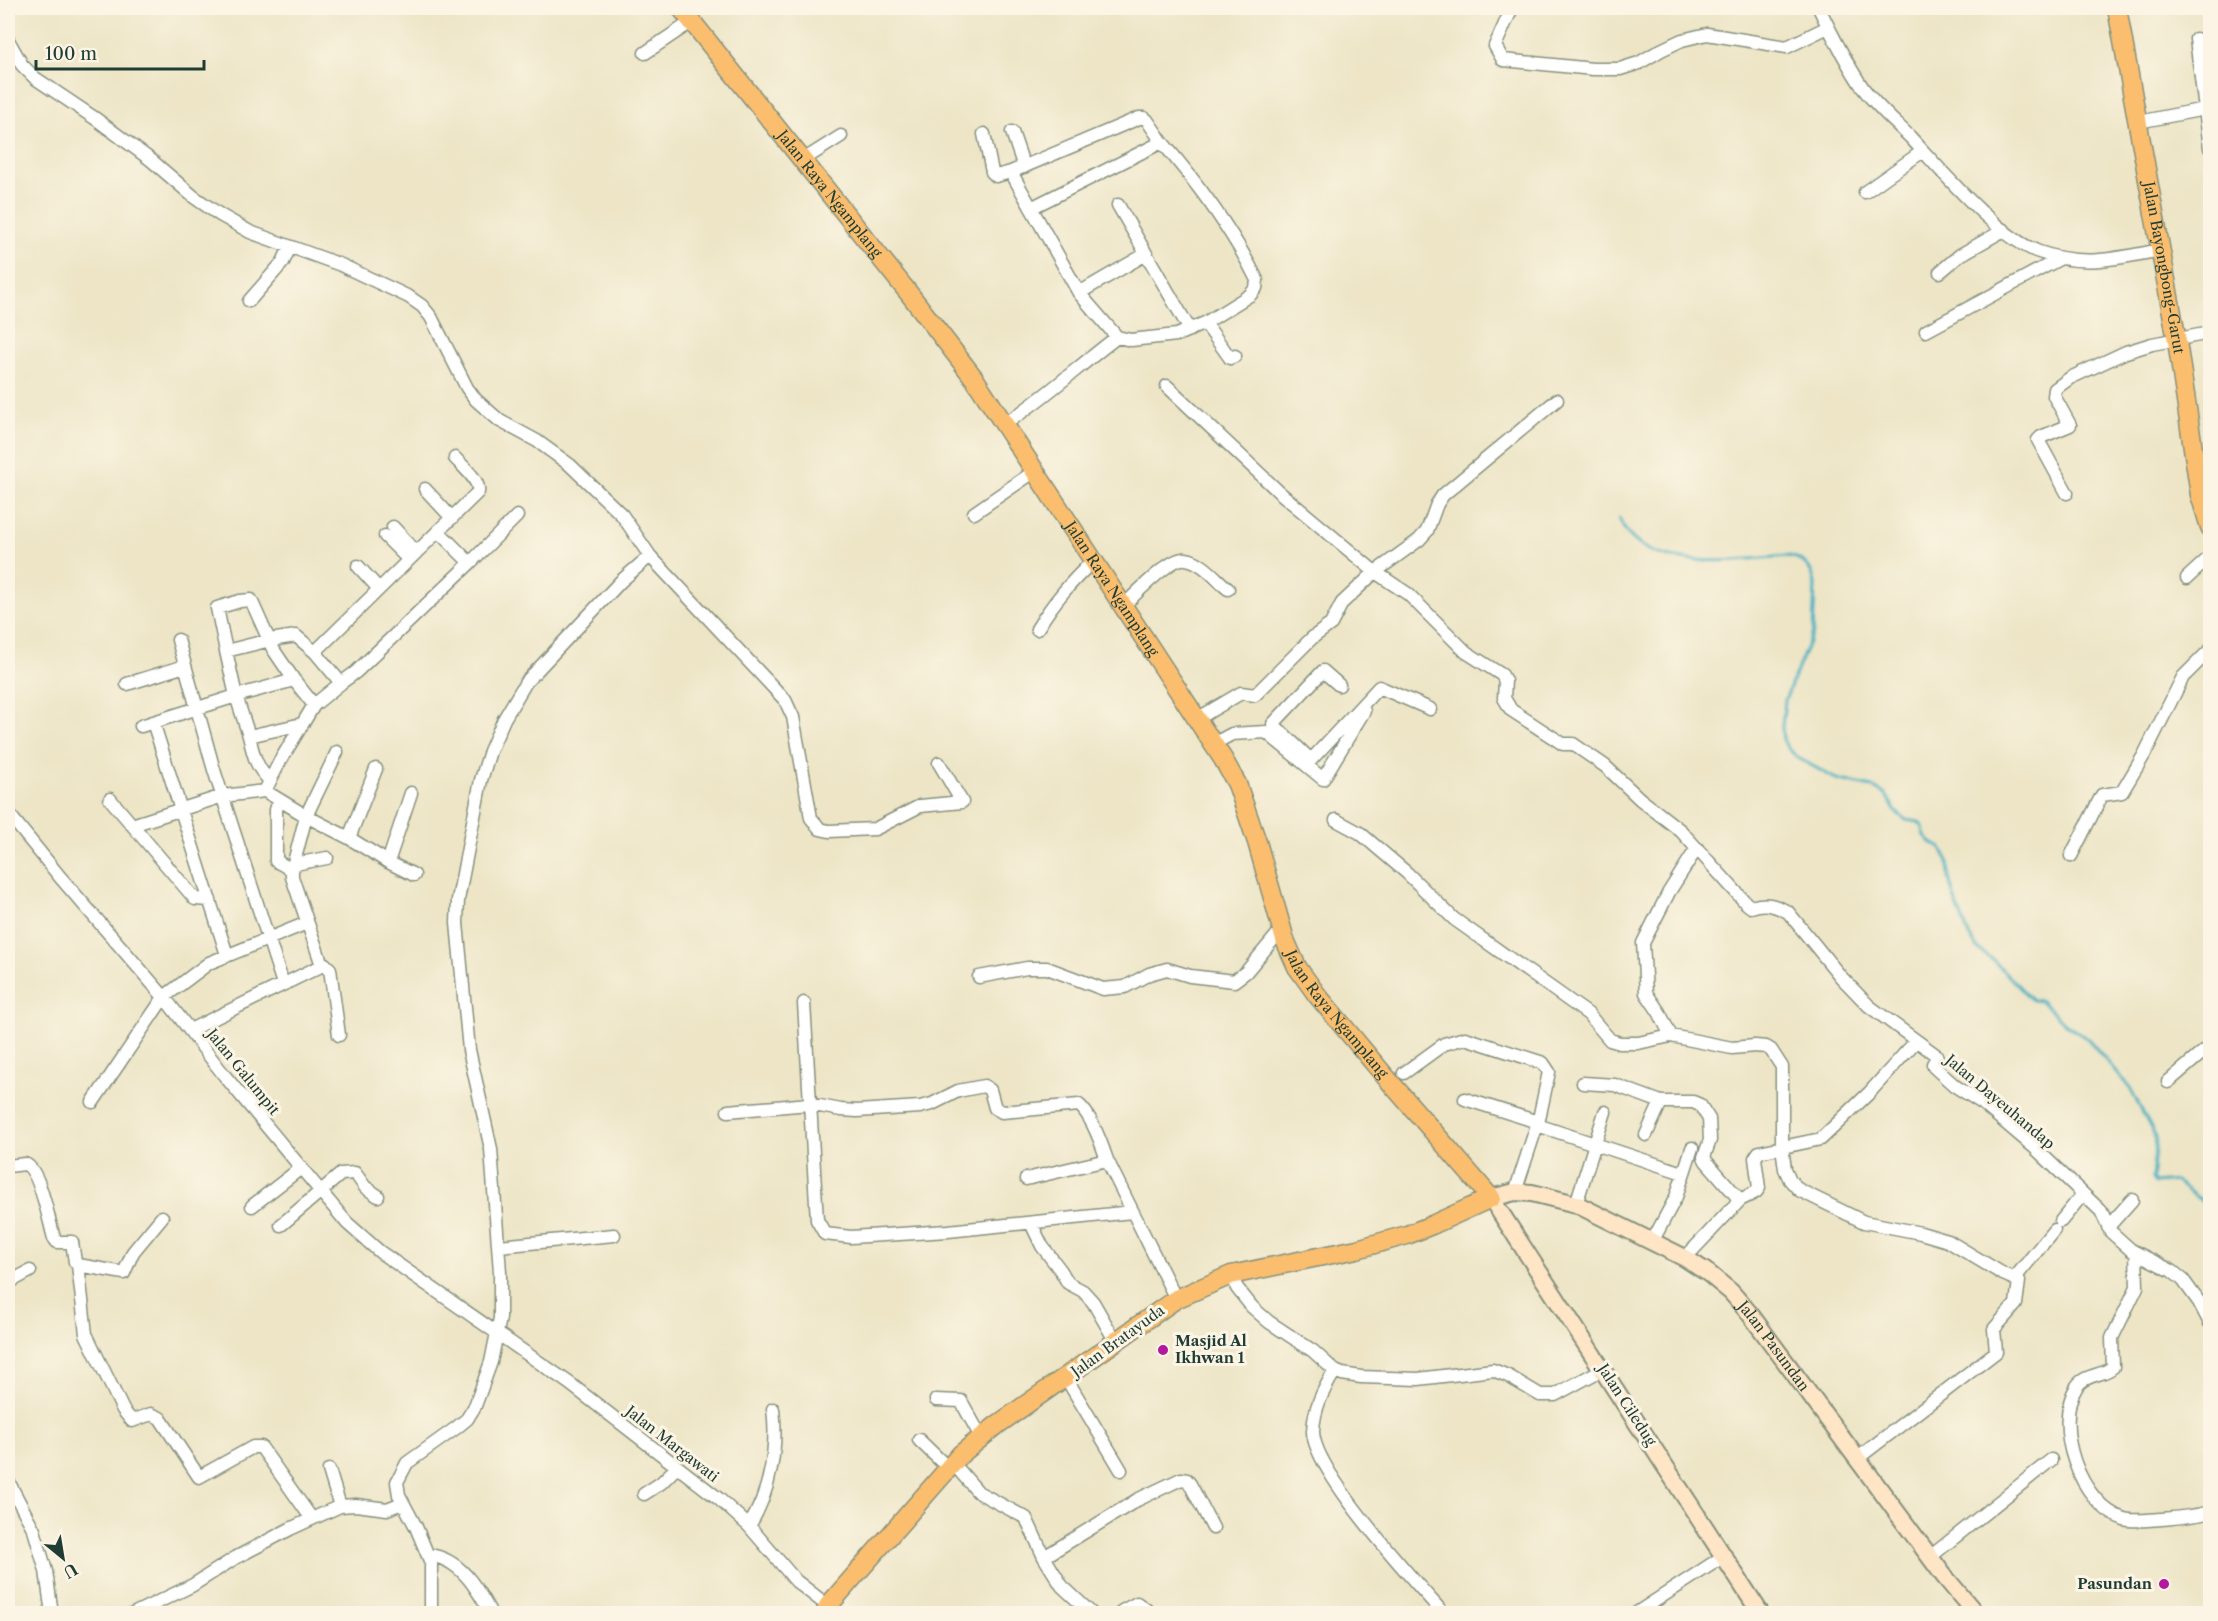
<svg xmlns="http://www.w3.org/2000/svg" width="2218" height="1621" font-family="'Libre Caslon Text',serif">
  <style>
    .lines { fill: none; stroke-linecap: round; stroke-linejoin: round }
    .stream { stroke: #44afc2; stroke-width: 3 }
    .street-casing { stroke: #86917d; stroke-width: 15 }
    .secondary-casing { stroke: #86917d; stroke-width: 20 }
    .primary-casing { stroke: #86917d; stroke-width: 21 }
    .street { stroke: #fff; stroke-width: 12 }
    .secondary { stroke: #fde5c5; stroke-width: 16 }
    .primary { stroke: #fabe6e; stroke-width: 18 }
    .poi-dot { fill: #b5179e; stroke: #fcf5e5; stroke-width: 2 }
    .labels { text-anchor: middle; stroke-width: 6; stroke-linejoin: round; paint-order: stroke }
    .street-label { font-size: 15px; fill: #1f3d34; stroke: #fcf5e5 }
    .poi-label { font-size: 15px; font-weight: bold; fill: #1f3d34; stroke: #fcf5e5; text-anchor: start }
  </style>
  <rect width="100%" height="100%" fill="#fcf5e5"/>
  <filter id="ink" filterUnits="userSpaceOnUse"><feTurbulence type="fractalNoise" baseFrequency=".0167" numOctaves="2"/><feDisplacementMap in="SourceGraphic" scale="12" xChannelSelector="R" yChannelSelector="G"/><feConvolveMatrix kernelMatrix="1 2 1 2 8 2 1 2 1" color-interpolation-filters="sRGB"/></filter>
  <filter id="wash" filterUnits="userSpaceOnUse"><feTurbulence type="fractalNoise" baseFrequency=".008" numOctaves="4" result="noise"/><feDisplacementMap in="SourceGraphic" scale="24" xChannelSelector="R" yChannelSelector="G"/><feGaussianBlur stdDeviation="1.35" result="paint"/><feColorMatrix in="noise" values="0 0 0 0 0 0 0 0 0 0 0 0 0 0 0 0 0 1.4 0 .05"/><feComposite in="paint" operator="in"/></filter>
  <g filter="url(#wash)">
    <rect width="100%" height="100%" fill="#ede5c6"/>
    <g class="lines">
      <path class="stream" d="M 1619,518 C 1641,578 1740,558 1789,556 C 1805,559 1813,569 1815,585 L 1813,632 L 1785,700 L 1782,727 L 1783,740 L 1788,749 L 1800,759 L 1836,779 L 1872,787 L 1886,795 L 1896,812 L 1906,820 L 1919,822 L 1923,827 L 1924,835 L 1930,842 L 1940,847 L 1948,861 L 1949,878 L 1954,897 L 1969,936 L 1978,949 L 1993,960 L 2032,1000 L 2041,1001 L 2066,1025 L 2088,1039 L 2130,1088 L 2156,1138 L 2152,1179 L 2155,1183 L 2175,1181 L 2210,1207"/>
    </g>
  </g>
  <g filter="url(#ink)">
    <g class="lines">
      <defs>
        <path id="street" d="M 1512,8 L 1495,46 L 1503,60 L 1593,69 L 1620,69 L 1639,63 L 1661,50 L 1682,40 L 1707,34 L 1787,47 L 1828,27
          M 1819,8 C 1832,35 1846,63 1863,88 C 1877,107 1894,121 1910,137 C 1941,170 1998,238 2039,252 C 2084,268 2117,258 2161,250
          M 2196,39 L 2210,148
          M 8,40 L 22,65 L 35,78 L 96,119 L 151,160 L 194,197 L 220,215 L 250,232 L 341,265 L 409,297 L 422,306 L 431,317 L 467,388 L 476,400 L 500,421 L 537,441 L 570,465 L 622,515 L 650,556 L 785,700 L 793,717 L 811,818 L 820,829 L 829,831 L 875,829 L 920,806 L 962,802 L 939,763
          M 645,53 L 691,22
          M 2198,53 L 2210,50
          M 2138,122 L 2210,108
          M 1012,132 L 1024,167
          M 984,134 L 992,172 L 996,176 L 1011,172
          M 803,160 L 841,136
          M 1865,192 L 1923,151
          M 1118,205 L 1190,330
          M 1031,208 L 1162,142 C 1198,184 1233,231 1257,280 L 1256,288 L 1250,295 L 1205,323 L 1177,335 L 1131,340 L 1117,337 L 1079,293 L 1011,172 L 1139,118 L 1144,118 L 1147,120 L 1162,142
          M 1940,272 L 1960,255 L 2004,230
          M 1079,293 L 1146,254
          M 249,301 L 283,262 L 290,247
          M 1205,323 L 1230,358 L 1235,356
          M 1926,331 L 2061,258
          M 1167,386 L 1279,492 L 1375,572 L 1408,594 L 1466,652 L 1502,675 L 1505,681 L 1504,698 L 1511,710 L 1563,744 L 1573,744 L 1605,766 L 1640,799 L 1681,831 L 1746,903 L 1751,907 C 1766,902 1774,905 1788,912 L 1841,977 L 1869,1006 L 1936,1055 L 1937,1058 L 1933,1064 L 1934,1067 L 1955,1086 L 1982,1103 L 2035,1148 L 2101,1211 L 2111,1232 L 2131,1250 L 2172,1271 L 2183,1280 L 2199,1302 L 2210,1323
          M 1005,424 C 1044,398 1079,366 1117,337
          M 2196,463 L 2210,453
          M 425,489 L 452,518
          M 2067,493 L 2038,440 L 2041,437 L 2070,425 L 2054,396 L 2055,389 L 2070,378 L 2126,352 L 2152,344 L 2210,333
          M 974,513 L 1035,471
          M 393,527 L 416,552
          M 385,536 L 408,559
          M 470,563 L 517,516
          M 358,566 L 379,589
          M 2187,578 L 2210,557
          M 1123,606 C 1135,595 1171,556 1186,559 C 1202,561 1216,579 1228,589
          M 1037,629 C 1054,601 1071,582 1094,560
          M 178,640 L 214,770 L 283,984
          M 226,651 L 217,608 L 240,601 L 251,600 L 273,649 L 294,680 L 236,696 L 249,736 L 302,724
          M 294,680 L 314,705
          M 341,683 L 356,672 L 470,563 L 438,531
          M 127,684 L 185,666
          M 1339,685 L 1323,671 L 1273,724 L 1311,760 L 1379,687 L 1430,709
          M 1197,719 L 1241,693 L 1255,695 L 1312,638 L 1331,624 L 1342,603 L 1375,572 L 1419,540 L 1427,531 L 1437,504 L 1443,495 L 1557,400
          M 153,722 L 227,955
          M 141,726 L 236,696 L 226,651 L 270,640 L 296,636 L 315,652
          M 249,736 C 253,753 256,769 270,780
          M 1213,744 L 1232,734 L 1266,732 L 1323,779 L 1364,711
          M 265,791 L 280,761 L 314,705 L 341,683 L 315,652 L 478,492 C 480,480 463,467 455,458
          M 110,799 L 195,899 L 210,900
          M 279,800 L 276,810 L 276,861 L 292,870
          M 8,813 L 60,877 L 164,997 L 224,1075 L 347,1223 L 380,1252 L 569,1383 L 719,1499 L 749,1526 L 796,1581 L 828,1606
          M 1336,820 L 1360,833 L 1407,873 L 1454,919 L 1588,1014 L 1610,1040 L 1620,1043 L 1638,1043 L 1671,1036 L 1732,1048 L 1755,1046 L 1766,1047 L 1771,1050 L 1782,1067 L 1782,1147 L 1785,1169 L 1790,1180 L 1799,1190 L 1864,1222 L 1921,1233 L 1948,1241 L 2003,1274 L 2019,1281 L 2016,1304 L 1994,1329 L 1996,1352 L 1858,1458
          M 132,825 L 223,796 L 265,791 L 306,816 L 349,838 L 388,862 L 411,793
          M 349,838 L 376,769
          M 2071,856 L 2102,795 L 2122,792 L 2144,755 L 2183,677 L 2210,650
          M 388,862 L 414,875
          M 295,864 L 327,858
          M 322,965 L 292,877 L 292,870 L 306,816 L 337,752
          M 979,977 L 1027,968 L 1047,968 L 1103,989 L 1125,987 L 1149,974 L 1167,969 L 1190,976 L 1234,981 L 1246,972 L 1282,929
          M 804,1003 L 817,1220 L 825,1234 L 851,1237 L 948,1231 L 1132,1212
          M 190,1030 L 325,964 L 330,969 L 339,1035
          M 1671,1036 L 1659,1012 L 1646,993 L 1643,943 L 1669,892 L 1697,848
          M 1404,1073 L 1444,1044 L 1465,1038 L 1543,1063 L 1549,1072 L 1539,1119 L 1515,1192
          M 2168,1082 L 2210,1046
          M 1583,1083 L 1615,1085 L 1661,1102 L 1693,1102 L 1700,1105 L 1709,1119 L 1710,1140 L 1704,1157 L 1706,1161 L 1740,1200
          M 1465,1099 L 1538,1122
          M 93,1102 L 164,997 L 209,963 L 307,923
          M 728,1111 L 809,1104 L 841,1110 L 857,1111 L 920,1107 L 932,1104 L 958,1091 L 984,1086 L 990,1090 L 995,1108 L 1002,1112 L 1079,1105 C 1091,1115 1102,1145 1107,1160
          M 1537,1125 L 1683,1173
          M 1646,1135 L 1661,1102
          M 8,1166 L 25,1164 C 40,1169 49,1222 54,1238 L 57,1242 L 72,1242 L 75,1262 L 78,1265 L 124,1273 L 133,1252 L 162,1217
          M 1026,1179 L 1107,1160 L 1176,1299
          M 1576,1204 L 1605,1112
          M 252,1206 L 301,1168
          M 2061,1221 L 2083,1194
          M 1031,1223 L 1042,1246 L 1061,1271 L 1068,1283 L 1083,1291 L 1093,1302 L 1116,1342
          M 281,1225 L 341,1174 L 355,1173 L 365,1187 L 378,1196
          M 2108,1227 L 2132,1200
          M 1652,1242 L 1676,1197 L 1692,1148
          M 499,1246 L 614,1235
          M 2136,1253 L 2137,1287 L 2112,1338 L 2113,1367 C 2103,1376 2085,1374 2077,1386 C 2052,1425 2080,1505 2124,1519 C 2137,1523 2198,1516 2210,1512
          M 1685,1258 L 1740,1200 L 1756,1192 L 1759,1188 L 1755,1158 L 1759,1152 L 1821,1139 L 1869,1093 L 1916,1041
          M 78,1265 L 86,1334 L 123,1410 L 132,1421 L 151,1414 L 160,1418 L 199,1477 L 253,1447 L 261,1447 L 312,1519
          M 1231,1275 L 1237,1288 L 1252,1307 L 1269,1322 L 1313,1351 L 1335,1371 L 1342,1374 L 1361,1377 L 1418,1379 L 1493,1370 L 1508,1376 L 1540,1395 L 1555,1395 L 1603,1369
          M 2014,1279 L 2054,1230
          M 8,1283 L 30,1271
          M 1335,1371 C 1323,1390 1314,1408 1313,1431 C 1313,1471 1414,1581 1444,1614
          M 1066,1378 L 1121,1470
          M 936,1400 L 961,1401 L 981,1437
          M 919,1440 L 948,1468
          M 952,1462 L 978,1492 L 1026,1518 L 1044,1557 L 1062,1586 L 1092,1614
          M 329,1470 L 340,1506 L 356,1505 L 387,1509 L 402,1503
          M 8,1481 L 34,1530 L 46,1571 L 52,1614
          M 644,1494 L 661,1483 L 677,1467
          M 749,1526 C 770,1493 778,1447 773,1409
          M 428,1555 C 460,1558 477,1588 491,1614
          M 1044,1557 L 1137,1500 L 1181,1479 L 1187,1480 L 1190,1484 L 1213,1528
          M 1930,1557 L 2051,1460
          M 1122,1611 L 1137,1603 L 1152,1614
          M 133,1614 L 193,1585 L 235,1558 L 290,1529 L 340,1506
          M 431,1614 L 431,1563 L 416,1527 L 399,1495 L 397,1482 L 407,1463 L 456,1428 L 467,1419 L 475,1406 L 491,1362 L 500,1318 L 500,1272 L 491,1149 L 469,1050 L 457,923 L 458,900 L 481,780 L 490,751 L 504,719 L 526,682 L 621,581 L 650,556
          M 1635,1614 L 1724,1556
          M 1747,1614 L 1757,1607"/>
        <g id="secondary">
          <path id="s1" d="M 1761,1614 L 1491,1198 L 1515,1192 L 1532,1193 L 1576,1204 L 1685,1258 L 1708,1273 L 1731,1292 L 1750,1314 L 1944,1576 L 1976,1614"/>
        </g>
        <g id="primary">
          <path id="s2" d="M 681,8 L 911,296 L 974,378 L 1223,759 L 1237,784 L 1257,842 L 1285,940 L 1297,967 L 1317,995 L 1384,1075 L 1491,1198 L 1432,1225 L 1407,1235 L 1357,1249 L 1231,1275 L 1176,1299 L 997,1425 L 961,1454 L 828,1606 L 825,1614"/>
          <path id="s3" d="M 2117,8 L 2177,341 L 2200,495 L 2210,527"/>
        </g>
      </defs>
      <use href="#street" class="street-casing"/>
      <use href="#secondary" class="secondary-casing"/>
      <use href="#primary" class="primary-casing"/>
      <use href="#street" class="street"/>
      <use href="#secondary" class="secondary"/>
      <use href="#primary" class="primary"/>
    </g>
  </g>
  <g class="poi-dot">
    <circle cx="1163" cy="1350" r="6"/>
    <circle cx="2164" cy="1584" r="6"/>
  </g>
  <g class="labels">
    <g class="street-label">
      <text dy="5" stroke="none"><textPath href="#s2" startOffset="238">Jalan Raya Ngamplang</textPath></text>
      <text dy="5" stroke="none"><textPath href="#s3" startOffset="264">Jalan Bayongbong-Garut</textPath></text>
      <text dy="5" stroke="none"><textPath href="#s2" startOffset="724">Jalan Raya Ngamplang</textPath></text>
      <text dy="5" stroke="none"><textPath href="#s2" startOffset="1210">Jalan Raya Ngamplang</textPath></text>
      <text transform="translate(243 1072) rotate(51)" y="5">Jalan Galumpit</text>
      <text transform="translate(2000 1102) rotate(40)" y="5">Jalan Dayeuhandap</text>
      <text transform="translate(1118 1341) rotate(-36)" y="5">Jalan Bratayuda</text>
      <text dy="5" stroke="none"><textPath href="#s1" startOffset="831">Jalan Pasundan</textPath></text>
      <text transform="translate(1627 1405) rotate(57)" y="5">Jalan Ciledug</text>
      <text transform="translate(672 1444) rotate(38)" y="5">Jalan Margawati</text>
    </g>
    <g class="poi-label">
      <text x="1175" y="1346">Masjid Al<tspan x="1175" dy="17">Ikhwan 1</tspan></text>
      <text x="2152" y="1589" text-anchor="end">Pasundan</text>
    </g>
  </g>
  <rect width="2218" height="1621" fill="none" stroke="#fcf5e5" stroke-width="30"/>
  <g transform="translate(63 1558) rotate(150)" stroke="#fcf5e5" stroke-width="4.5" paint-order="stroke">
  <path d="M0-4.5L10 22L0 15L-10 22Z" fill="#1f3d34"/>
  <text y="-9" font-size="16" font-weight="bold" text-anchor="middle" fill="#1f3d34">U</text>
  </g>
  <path d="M36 60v9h168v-9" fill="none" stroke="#1f3d34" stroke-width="3"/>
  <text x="45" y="60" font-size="18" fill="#1f3d34" stroke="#fcf5e5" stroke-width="4.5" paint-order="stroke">100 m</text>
</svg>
